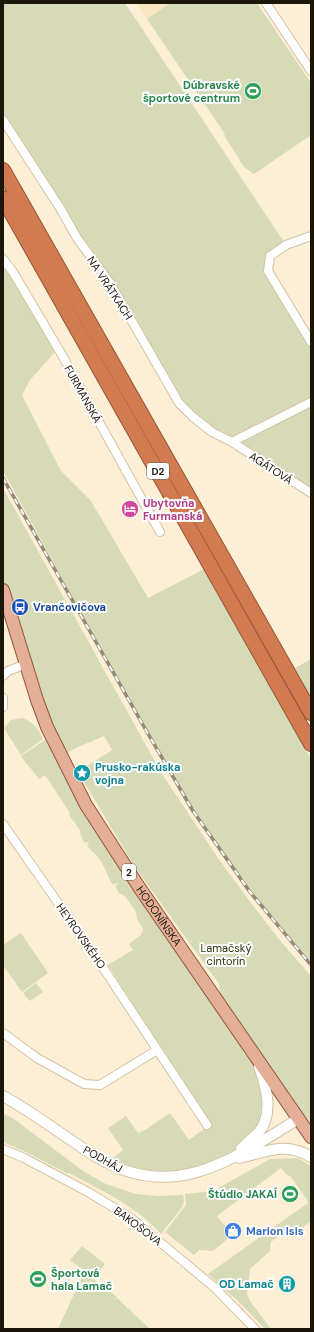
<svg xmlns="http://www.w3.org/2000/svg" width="314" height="1332" font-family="'DM Sans',sans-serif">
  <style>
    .built { fill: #fbe5be }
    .green { fill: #d7dab6; fill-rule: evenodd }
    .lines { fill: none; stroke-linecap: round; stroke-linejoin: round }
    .minor-casing { stroke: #d3c3a4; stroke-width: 10 }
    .tertiary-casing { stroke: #d3c3a4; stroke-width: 12 }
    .primary-casing { stroke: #925738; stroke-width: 14 }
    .motorway-casing { stroke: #925738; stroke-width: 16 }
    .minor { stroke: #fff; stroke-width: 8 }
    .tertiary { stroke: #fff; stroke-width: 10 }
    .primary { stroke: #e4af96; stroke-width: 12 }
    .motorway { stroke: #d27a50; stroke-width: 14 }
    .rail-casing { stroke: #958a77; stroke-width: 3.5 }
    .rail { stroke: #fefefe; stroke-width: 2; stroke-dasharray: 6; stroke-linecap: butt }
    .labels { text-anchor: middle; stroke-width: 4; stroke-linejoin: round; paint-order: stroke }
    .shield { fill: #fefefe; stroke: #605c53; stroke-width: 1 }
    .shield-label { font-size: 10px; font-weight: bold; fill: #1c160a }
    .leisure-label { font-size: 11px; font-weight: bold; fill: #27864d; stroke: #fefefe; text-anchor: end }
    .street-label { font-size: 11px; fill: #1c160a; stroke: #fefefe }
    .hotel-label { font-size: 11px; font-weight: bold; fill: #b23c85; stroke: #fefefe; text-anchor: start }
    .transit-label { font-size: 11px; font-weight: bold; fill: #164399; stroke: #fefefe; text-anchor: start }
    .culture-label { font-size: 11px; font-weight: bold; fill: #0d838f; stroke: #fefefe; text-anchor: start }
    .park-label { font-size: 11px; fill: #2d2f06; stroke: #fefefe }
    .shop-label { font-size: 11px; font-weight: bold; fill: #366cbe; stroke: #fefefe; text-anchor: start }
  </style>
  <rect width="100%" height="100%" fill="#fdefd6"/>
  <path class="built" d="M 136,3 L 170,3 L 147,19 Z"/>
  <path class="green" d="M 3,3 L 125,3 L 286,245 L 270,256 L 268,271 L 311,342 L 311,493 L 232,442 L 179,403 L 110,283 L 3,120 Z
    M 170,3 L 257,3 L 311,83 L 311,135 L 254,174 L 244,167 L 224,135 L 225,134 L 147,19 Z
    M 3,265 L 10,274 L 55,352 L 30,380 L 22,395 L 61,471 L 91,501 L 148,598 L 204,569 L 311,759 L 311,965 L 275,922 L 225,855 L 168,770 L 3,471 Z
    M 3,488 L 162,774 L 218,858 L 245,895 L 282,943 L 311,976 L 311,1129 L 263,1079 L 264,1122 L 227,1161 L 178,1177 L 106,1163 L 123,1150 L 108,1128 L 126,1116 L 138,1133 L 149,1128 L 149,1127 L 170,1113 L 189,1140 L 211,1124 L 192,1097 L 108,965 L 133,950 L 129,944 L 141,935 L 143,930 L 142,927 L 137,919 L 136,912 L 125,896 L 119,893 L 115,886 L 118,884 L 117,883 L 113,885 C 107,876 105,866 98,857 C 94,852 90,851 87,845 L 89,844 L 87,842 L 85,843 L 81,837 L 80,830 L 69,815 L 70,813 L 45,775 L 39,779 C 33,770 26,764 21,756 L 45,740 L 52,738 L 3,590 ZM 104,736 L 112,750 L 78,772 L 135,867 L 219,984 L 223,1010 L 61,756 L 76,748 Z
    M 311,659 L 311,697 L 295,668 Z
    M 22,718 C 35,723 37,727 43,739 L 21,755 L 4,728 L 11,720 Z
    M 21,933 L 48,973 L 22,992 L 3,965 L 3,945 Z
    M 36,983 L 43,992 L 30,1001 L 23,993 Z
    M 3,1113 L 14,1119 L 83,1171 L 106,1184 L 136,1194 L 158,1196 L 183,1195 L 184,1201 L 183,1206 L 161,1234 C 139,1208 99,1189 69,1173 L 68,1174 L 28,1153 L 3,1142 Z
    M 298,1158 L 311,1166 L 311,1221 L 295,1233 L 286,1231 L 271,1242 L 270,1251 L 250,1269 L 247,1294 L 250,1301 L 271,1329 L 265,1329 L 242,1305 L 208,1274 L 308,1203 L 306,1198 L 290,1176 L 288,1176 L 281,1168 L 217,1216 L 232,1235 L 213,1251 L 199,1250 L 194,1255 L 165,1232 L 186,1205 L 185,1194 L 213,1191 L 270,1159 Z
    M 82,1246 L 105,1264 L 94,1278 L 70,1260 Z
    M 84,1272 L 117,1297 L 114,1301 L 117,1298 L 150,1329 L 58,1329 Z"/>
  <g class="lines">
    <defs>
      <path id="minor" d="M 266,3 L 311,71
        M 3,120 L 60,208 L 77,238 L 110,283 L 179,403 L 193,417 L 212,432 L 232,442 L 311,493
        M 311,236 L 286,245 L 270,256 L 268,271 L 311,342
        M 3,259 L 13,272 L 62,355 L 160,532
        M 232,442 L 311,402
        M 3,676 L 8,671 L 26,664
        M 3,698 L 3,707
        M 3,824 L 100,963 L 207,1125
        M 3,1033 L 37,1058 L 84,1084 L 100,1085 L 157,1050
        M 3,1149 L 24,1158 L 88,1192 L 131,1218 L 214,1287 L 255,1329"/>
      <path id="tertiary" d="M 3,1096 C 36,1114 63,1136 95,1156 C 172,1204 232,1160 298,1119
        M 241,1149 C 246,1143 253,1138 259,1132 C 274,1113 266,1086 259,1066
        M 239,1158 C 265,1152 286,1141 311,1157"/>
      <g id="primary">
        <path id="s1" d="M 3,590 L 37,700 L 47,727 L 86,805 L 139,887 L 311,1137"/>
      </g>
      <path id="motorway" d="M 3,170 L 311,713
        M 3,198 L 311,744"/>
    </defs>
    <use href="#minor" class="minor-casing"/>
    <use href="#tertiary" class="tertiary-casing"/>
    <use href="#primary" class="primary-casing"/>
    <use href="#motorway" class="motorway-casing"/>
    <use href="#minor" class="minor"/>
    <use href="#tertiary" class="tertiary"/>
    <use href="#primary" class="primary"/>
    <use href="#motorway" class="motorway"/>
    <defs>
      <path id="rail" d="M 3,478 L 147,732 L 193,811 L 250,892 L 311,965"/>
    </defs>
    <use href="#rail" class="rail-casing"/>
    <use href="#rail" class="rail"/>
  </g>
  <defs>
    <symbol id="stadium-disc" viewBox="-11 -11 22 22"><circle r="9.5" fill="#2e9e5b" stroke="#fefefe"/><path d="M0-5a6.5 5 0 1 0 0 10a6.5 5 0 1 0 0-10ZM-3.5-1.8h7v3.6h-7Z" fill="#fff"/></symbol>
    <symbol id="hotel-disc" viewBox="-11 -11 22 22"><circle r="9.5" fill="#d1479c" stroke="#fefefe"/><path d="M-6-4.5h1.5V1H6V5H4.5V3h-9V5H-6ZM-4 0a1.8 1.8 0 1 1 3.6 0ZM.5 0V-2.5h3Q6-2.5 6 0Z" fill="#fff"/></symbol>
    <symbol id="bus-disc" viewBox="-11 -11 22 22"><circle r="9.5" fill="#1a4fb4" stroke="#fefefe"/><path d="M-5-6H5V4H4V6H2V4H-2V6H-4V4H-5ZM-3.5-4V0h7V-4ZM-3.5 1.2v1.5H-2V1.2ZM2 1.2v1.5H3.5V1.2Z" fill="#fff"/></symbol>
    <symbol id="sight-disc" viewBox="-11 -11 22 22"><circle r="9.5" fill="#0f9aa8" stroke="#fefefe"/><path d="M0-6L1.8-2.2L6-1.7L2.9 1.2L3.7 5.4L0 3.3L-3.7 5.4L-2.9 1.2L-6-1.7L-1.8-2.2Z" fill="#fff"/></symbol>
    <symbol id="shop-disc" viewBox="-11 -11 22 22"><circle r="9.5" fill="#3f7fe0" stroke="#fefefe"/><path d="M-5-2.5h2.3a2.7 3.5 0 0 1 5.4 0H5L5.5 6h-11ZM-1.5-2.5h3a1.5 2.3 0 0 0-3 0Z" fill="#fff"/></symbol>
    <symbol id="building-disc" viewBox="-11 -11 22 22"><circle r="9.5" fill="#0f9aa8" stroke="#fefefe"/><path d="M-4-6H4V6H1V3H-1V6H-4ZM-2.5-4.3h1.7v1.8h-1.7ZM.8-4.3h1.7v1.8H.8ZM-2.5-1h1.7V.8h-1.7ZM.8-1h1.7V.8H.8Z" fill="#fff"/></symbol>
  </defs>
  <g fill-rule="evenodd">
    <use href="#stadium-disc" x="243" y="81" width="20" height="20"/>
    <use href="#hotel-disc" x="120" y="499" width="20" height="20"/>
    <use href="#bus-disc" x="10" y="597" width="20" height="20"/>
    <use href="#sight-disc" x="72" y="763" width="20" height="20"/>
    <use href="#stadium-disc" x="280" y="1184" width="20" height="20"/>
    <use href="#shop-disc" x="223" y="1221" width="20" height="20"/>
    <use href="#stadium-disc" x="28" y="1269" width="20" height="20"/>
    <use href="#building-disc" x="277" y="1274" width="20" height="20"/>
  </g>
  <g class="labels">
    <g class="shield">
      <rect x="147" y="463" width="22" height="16" rx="3"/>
      <rect x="122" y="864" width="14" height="16" rx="3"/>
    </g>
    <g class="shield-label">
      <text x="158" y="475">D2</text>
      <text x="129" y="876">2</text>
    </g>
    <g class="leisure-label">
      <text x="240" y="89">Dúbravské<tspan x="240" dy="13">športové centrum</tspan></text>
      <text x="277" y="1198">Štúdio JAKAÍ</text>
      <text x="51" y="1277" text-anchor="start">Športová<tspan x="51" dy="13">hala Lamač</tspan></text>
    </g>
    <g class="street-label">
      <text transform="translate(110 288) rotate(57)" y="4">NA VRÁTKACH</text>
      <text transform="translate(83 394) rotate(61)" y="4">FURMANSKÁ</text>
      <text transform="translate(271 468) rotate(33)" y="4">AGÁTOVÁ</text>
      <text dy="4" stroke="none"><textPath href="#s1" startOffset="364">HODONÍNSKA</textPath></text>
      <text transform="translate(81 936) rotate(55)" y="4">HEYROVSKÉHO</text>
      <text transform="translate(103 1159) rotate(29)" y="4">PODHÁJ</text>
      <text transform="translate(138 1226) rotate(37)" y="4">BAKOŠOVA</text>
    </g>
    <g class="hotel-label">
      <text x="143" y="507">Ubytovňa<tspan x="143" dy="13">Furmanská</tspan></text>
    </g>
    <g class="transit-label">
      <text x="33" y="611">Vrančovičova</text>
    </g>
    <g class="culture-label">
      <text x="95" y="771">Prusko-rakúska<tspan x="95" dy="13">vojna</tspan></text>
      <text x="274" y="1288" text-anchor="end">OD Lamač</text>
    </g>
    <g class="park-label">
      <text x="226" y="952">Lamačský<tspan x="226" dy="13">cintorín</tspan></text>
    </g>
    <g class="shop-label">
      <text x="246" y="1235">Marion Isis</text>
    </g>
  </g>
  <rect width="314" height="1332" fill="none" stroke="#1c160a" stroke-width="8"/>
</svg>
